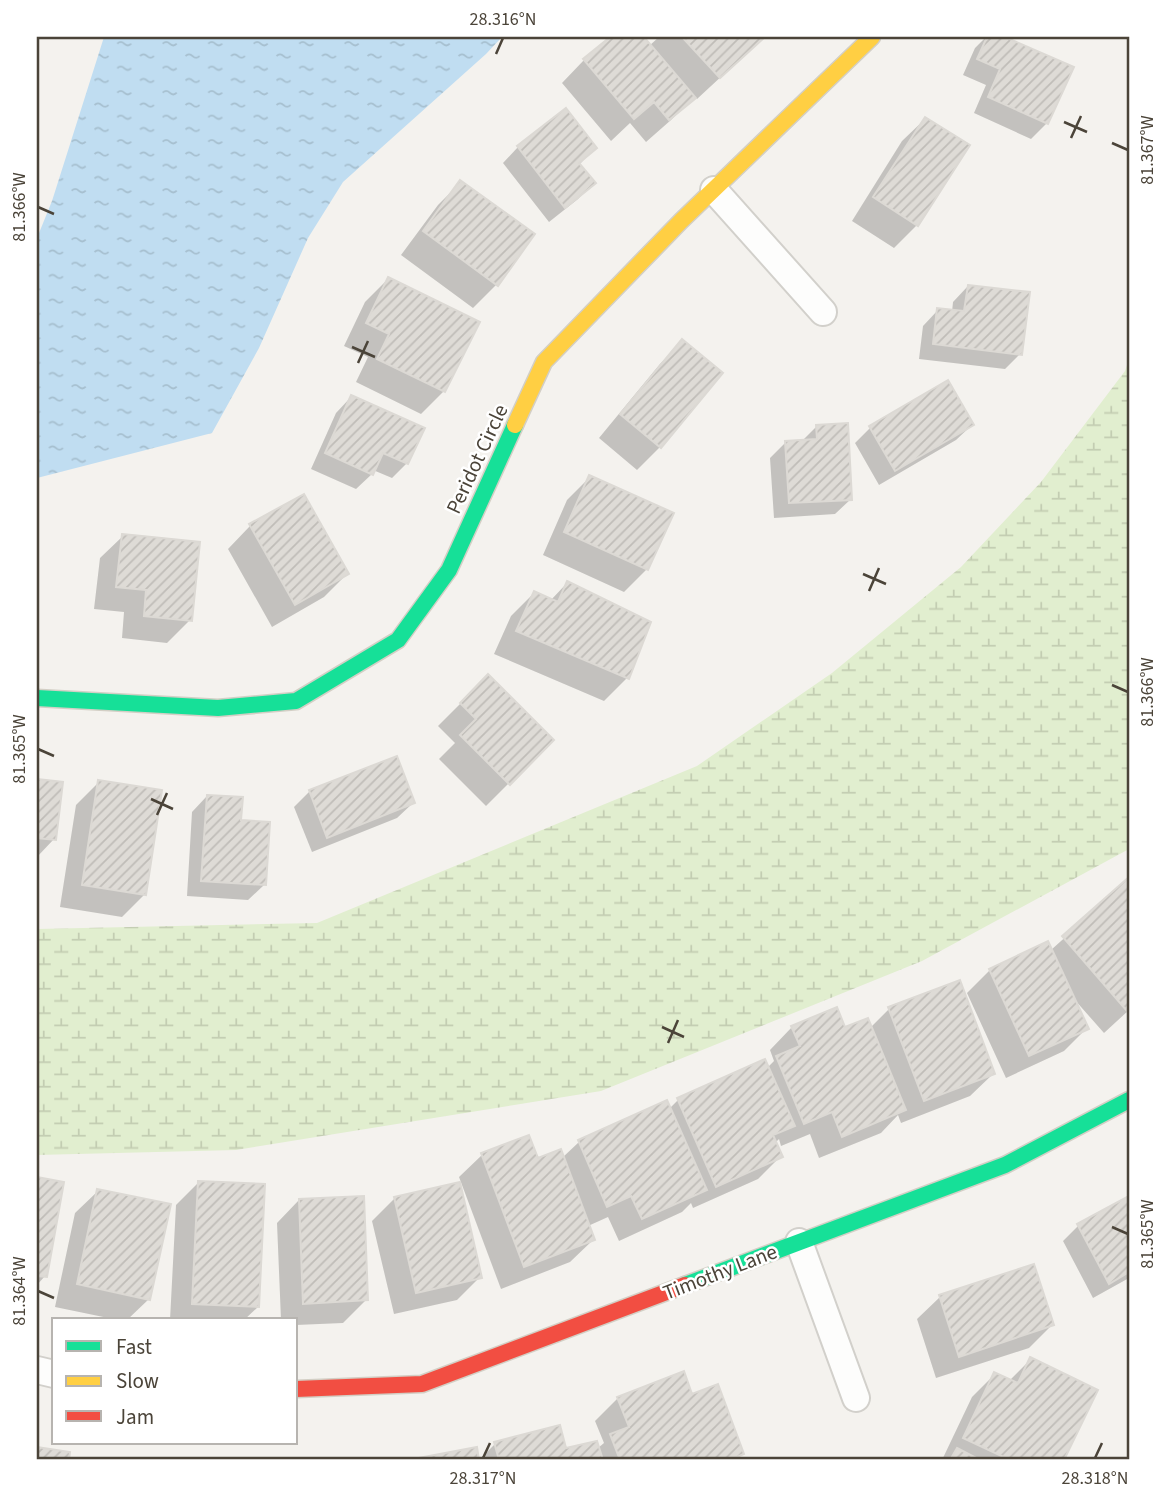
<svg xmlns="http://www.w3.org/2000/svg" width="1166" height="1497" font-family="'Source Sans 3',sans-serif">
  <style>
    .wetland { fill: url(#wetland-marsh) }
    .water { fill: url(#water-ripples) }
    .shadow { fill: #0003 }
    .building { fill: url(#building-hatch); stroke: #dcd9d4; stroke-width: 2 }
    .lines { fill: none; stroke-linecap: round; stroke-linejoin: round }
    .street-casing { stroke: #d2d0cb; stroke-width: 30 }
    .fast-casing { stroke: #d3cfc5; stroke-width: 19 }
    .slow-casing { stroke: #d3cfc5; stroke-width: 19 }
    .jam-casing { stroke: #d3cfc5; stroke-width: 19 }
    .street { stroke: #fdfdfc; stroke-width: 26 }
    .fast { stroke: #16e098; stroke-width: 16 }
    .slow { stroke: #ffcf43; stroke-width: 16 }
    .jam { stroke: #f24e42; stroke-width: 16 }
    .ticks { fill: none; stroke: #4b4439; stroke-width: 2.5 }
    .labels { text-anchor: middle; stroke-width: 5; stroke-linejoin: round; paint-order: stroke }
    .street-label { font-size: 21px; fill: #4b4439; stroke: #fff }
    .neatline { fill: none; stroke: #4b4439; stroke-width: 2.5 }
    .ticks-label { font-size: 18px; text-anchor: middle; fill: #4b4439 }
  </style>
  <defs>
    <pattern id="wetland-marsh" width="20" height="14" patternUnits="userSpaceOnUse" patternTransform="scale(1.75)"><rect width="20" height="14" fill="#e1eecf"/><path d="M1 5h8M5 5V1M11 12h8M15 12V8" fill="none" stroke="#c3cdb2"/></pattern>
    <pattern id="water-ripples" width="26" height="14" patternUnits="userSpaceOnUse" patternTransform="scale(1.75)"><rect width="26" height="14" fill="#c0ddf1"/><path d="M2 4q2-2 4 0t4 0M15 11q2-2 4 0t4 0" fill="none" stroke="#a6bfcf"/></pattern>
    <pattern id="building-hatch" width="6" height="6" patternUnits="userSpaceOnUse" patternTransform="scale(1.75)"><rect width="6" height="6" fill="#dedbd6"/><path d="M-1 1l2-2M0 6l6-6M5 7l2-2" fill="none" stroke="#c0bdb8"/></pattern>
  </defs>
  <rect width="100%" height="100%" fill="#f4f2ee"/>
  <path class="wetland" d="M 1129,359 L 1129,849 L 922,961 L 601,1091 L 236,1150 L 37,1155 L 37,929 L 317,923 L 697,766 L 832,673 L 961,567 L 1041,482 L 1125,371 Z"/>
  <path class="water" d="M 104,37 L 502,37 L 486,54 L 343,182 L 308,238 L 259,348 L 212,433 L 37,478 L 37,238 L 52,201 Z"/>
  <path class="shadow" d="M 612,37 L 642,37 L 649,46 L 659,37 L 764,37 L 697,99 L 694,97 L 671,120 L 646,142 L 630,123 L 611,141 L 562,83 L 584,60 Z
    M 986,37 L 1001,37 L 1071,68 L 1047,123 L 1031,139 L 974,113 L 986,85 L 963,75 L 975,48 Z
    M 566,110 L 595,148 L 579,165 L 593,183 L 578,199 L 549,222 L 503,163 L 518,147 Z
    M 925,119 L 917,225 L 894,248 L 852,221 L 902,141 Z
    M 461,182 L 533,234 L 496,285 L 473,308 L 401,255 L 438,205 Z
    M 388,279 L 444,391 L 421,414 L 356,382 L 368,357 L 344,346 L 365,302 Z
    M 968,286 L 1020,354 L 1005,369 L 919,359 L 923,326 L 938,310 L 952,312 L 953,302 Z
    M 682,341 L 721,374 L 660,447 L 637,470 L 599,438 L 660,364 Z
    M 351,397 L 407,463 L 392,478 L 373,470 L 372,474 L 356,489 L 311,469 L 336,413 Z
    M 972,425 L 956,440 L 879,485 L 855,443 L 870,428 Z
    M 817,426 L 851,499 L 835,514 L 774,518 L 770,458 L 785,443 L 801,442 Z
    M 590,477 L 647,569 L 624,592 L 543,555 L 567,500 Z
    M 250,526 L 347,574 L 324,597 L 272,627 L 228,549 Z
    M 123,536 L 190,620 L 167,643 L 122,638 L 124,612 L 94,609 L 100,558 Z
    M 567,583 L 627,678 L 604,701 L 494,654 L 511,616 L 534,593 L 550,601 Z
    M 488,676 L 552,740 L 486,806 L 439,759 L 455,743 L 438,726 Z
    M 37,781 L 61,784 L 54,839 L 37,857 Z
    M 99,782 L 145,894 L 122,917 L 60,907 L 76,805 Z
    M 310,791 L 413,803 L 397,818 L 312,852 L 294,807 Z
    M 207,796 L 239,822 L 264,885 L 248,900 L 187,896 L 192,812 Z
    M 1129,880 L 1129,1010 L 1104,1033 L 1074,999 L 1087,1028 L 1064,1051 L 1006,1078 L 967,993 L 990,970 L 1051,950 Z
    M 889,1009 L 993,1074 L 970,1096 L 901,1123 L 898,1115 L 881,1133 L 819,1158 L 810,1134 L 781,1146 L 779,1139 L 775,1143 L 781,1156 L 758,1179 L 693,1208 L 691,1203 L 682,1212 L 619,1241 L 608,1217 L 588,1226 L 593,1240 L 570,1262 L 501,1289 L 459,1177 L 482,1155 L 537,1160 L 562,1158 L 579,1142 L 666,1102 L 669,1109 L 678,1100 L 767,1068 L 774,1061 L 770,1050 L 792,1027 L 844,1029 L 870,1028 Z
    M 37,1179 L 62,1183 L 45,1276 L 37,1285 Z
    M 198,1183 L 258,1307 L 244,1320 L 170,1320 L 176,1205 Z
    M 98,1191 L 149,1299 L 127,1320 L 118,1320 L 55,1307 L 75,1213 Z
    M 395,1198 L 480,1277 L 457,1300 L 394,1314 L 372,1221 Z
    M 1129,1198 L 1129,1278 L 1093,1298 L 1063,1241 L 1078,1226 Z
    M 299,1200 L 366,1300 L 343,1323 L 296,1325 L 296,1320 L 281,1320 L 277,1223 Z
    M 940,1297 L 1052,1325 L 1029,1348 L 936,1378 L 917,1319 Z
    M 1030,1360 L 1095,1390 L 1062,1460 L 942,1460 L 972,1397 L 995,1374 L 1009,1381 Z
    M 691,1396 L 742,1454 L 736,1460 L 479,1460 L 495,1444 L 565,1451 L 598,1448 L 604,1443 L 595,1421 L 618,1398 Z"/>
  <path class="building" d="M 610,37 L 644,37 L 696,98 L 669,120 L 654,102 L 634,119 L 583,59 Z
    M 682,37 L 765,37 L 720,78 Z
    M 987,37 L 1005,37 L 1074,67 L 1048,124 L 988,97 L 1000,69 L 977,59 Z
    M 566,108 L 597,148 L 579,163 L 596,183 L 565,208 L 517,146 Z
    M 925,117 L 970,145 L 918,226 L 873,197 Z
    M 460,180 L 535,234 L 498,286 L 423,231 Z
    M 388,277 L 480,322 L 445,392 L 377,359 L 389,334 L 366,323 Z
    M 968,285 L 1030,292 L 1022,355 L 933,344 L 937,308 L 964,311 Z
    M 682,339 L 723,373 L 661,448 L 620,414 Z
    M 948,380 L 974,425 L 895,471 L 869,426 Z
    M 351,395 L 425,428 L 408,464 L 383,453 L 373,475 L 325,453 Z
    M 848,423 L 852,500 L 789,503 L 785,441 L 817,439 L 816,425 Z
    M 589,475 L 674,513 L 648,570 L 564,532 Z
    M 304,494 L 349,574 L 295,605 L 249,524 Z
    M 122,534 L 200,542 L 192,621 L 144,616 L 146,590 L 116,587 Z
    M 567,581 L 651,622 L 629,679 L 516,631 L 534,591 L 558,602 Z
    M 488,674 L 554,740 L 510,785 L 460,735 L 476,719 L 460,703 Z
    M 397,756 L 415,803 L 327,838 L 309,790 Z
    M 37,779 L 63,782 L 56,840 L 37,838 Z
    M 98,780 L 162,790 L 146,895 L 82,885 Z
    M 207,795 L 243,797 L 241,820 L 270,822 L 266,885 L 201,881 Z
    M 1129,877 L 1129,1009 L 1127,1011 L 1062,936 Z
    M 1048,941 L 1089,1029 L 1029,1056 L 989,969 Z
    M 960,980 L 995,1074 L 924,1101 L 888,1007 Z
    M 837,1007 L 845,1027 L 868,1018 L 906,1110 L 842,1137 L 832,1112 L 804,1124 L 776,1056 L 800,1046 L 791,1026 Z
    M 765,1059 L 795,1126 L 773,1135 L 783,1157 L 716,1187 L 677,1098 Z
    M 667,1100 L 707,1190 L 642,1219 L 631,1196 L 607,1207 L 578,1140 Z
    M 529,1135 L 538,1158 L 561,1149 L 595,1240 L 524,1267 L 481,1153 Z
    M 37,1177 L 64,1182 L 47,1277 L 37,1276 Z
    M 198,1181 L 265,1184 L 259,1307 L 192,1304 Z
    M 460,1182 L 482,1278 L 416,1293 L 394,1197 Z
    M 97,1189 L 171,1204 L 150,1300 L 77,1284 Z
    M 364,1196 L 368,1300 L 303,1304 L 299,1199 Z
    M 1129,1196 L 1129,1272 L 1109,1284 L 1077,1224 Z
    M 1034,1264 L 1054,1325 L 959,1357 L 939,1295 Z
    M 1030,1357 L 1098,1390 L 1064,1460 L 1010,1460 L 963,1438 L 994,1372 L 1018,1383 Z
    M 684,1371 L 692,1394 L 718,1384 L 744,1454 L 730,1460 L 620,1460 L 610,1434 L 629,1427 L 617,1397 Z
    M 560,1425 L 566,1448 L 597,1441 L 603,1460 L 499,1460 L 494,1442 Z
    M 37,1447 L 70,1452 L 69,1460 L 37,1460 Z
    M 477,1447 L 479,1460 L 408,1460 Z
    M 957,1448 L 980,1460 L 950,1460 Z"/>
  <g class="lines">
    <defs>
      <path id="street" d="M 714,190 L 823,312
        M 799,1242 L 856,1398
        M 37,1370 L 54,1374"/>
      <path id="fast" d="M 37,698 L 218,708 L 296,701 L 398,640 L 449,570 L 515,425
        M 685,1285 L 1005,1165 L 1129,1100"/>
      <path id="slow" d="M 515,425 L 544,362 L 681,221 L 872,37"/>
      <path id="jam" d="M 296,1389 L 422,1384 L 685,1285"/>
    </defs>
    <use href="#street" class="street-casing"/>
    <use href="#fast" class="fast-casing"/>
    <use href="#slow" class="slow-casing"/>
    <use href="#jam" class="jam-casing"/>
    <use href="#street" class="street"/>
    <use href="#fast" class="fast"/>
    <use href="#slow" class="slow"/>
    <use href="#jam" class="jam"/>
  </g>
  <path class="ticks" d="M 496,54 L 503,38M 1064,122 L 1087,132M 1071,138 L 1081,116M 1112,143 L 1128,150M 38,207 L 54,214M 352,347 L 375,357M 358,363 L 368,341M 863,574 L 886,584M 869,591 L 879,568M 1112,685 L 1128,692M 38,749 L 54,756M 151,799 L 173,809M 157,815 L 167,793M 662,1027 L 684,1037M 668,1043 L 678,1020M 1112,1227 L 1128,1234M 38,1291 L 54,1298M 483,1458 L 490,1443M 1095,1458 L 1102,1443"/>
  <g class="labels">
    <g class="street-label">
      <text transform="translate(477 459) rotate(-65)" y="7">Peridot Circle</text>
      <text transform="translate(720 1272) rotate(-21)" y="7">Timothy Lane</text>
    </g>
  </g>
  <rect width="1166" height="1497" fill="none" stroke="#ffffff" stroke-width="77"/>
  <rect x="52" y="1318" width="245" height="126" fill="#ffffff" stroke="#b7b4b0" stroke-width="2"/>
  <rect x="66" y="1341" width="35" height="10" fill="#16e098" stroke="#b7b4b0" stroke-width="2"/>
  <text x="116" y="1354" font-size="21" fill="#4b4439">Fast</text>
  <rect x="66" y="1376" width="35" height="10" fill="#ffcf43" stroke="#b7b4b0" stroke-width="2"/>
  <text x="116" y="1388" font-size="21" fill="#4b4439">Slow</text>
  <rect x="66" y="1411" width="35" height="10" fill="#f24e42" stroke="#b7b4b0" stroke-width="2"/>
  <text x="116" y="1424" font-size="21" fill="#4b4439">Jam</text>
  <rect x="38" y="38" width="1090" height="1420" class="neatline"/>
  <g class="ticks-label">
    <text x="503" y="25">28.316°N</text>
    <text transform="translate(1147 150) rotate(-90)" y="6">81.367°W</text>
    <text transform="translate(19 207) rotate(-90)" y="6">81.366°W</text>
    <text transform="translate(1147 692) rotate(-90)" y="6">81.366°W</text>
    <text transform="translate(19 749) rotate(-90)" y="6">81.365°W</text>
    <text transform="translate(1147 1234) rotate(-90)" y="6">81.365°W</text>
    <text transform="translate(19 1291) rotate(-90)" y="6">81.364°W</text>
    <text x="483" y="1484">28.317°N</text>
    <text x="1095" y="1484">28.318°N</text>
  </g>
</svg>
